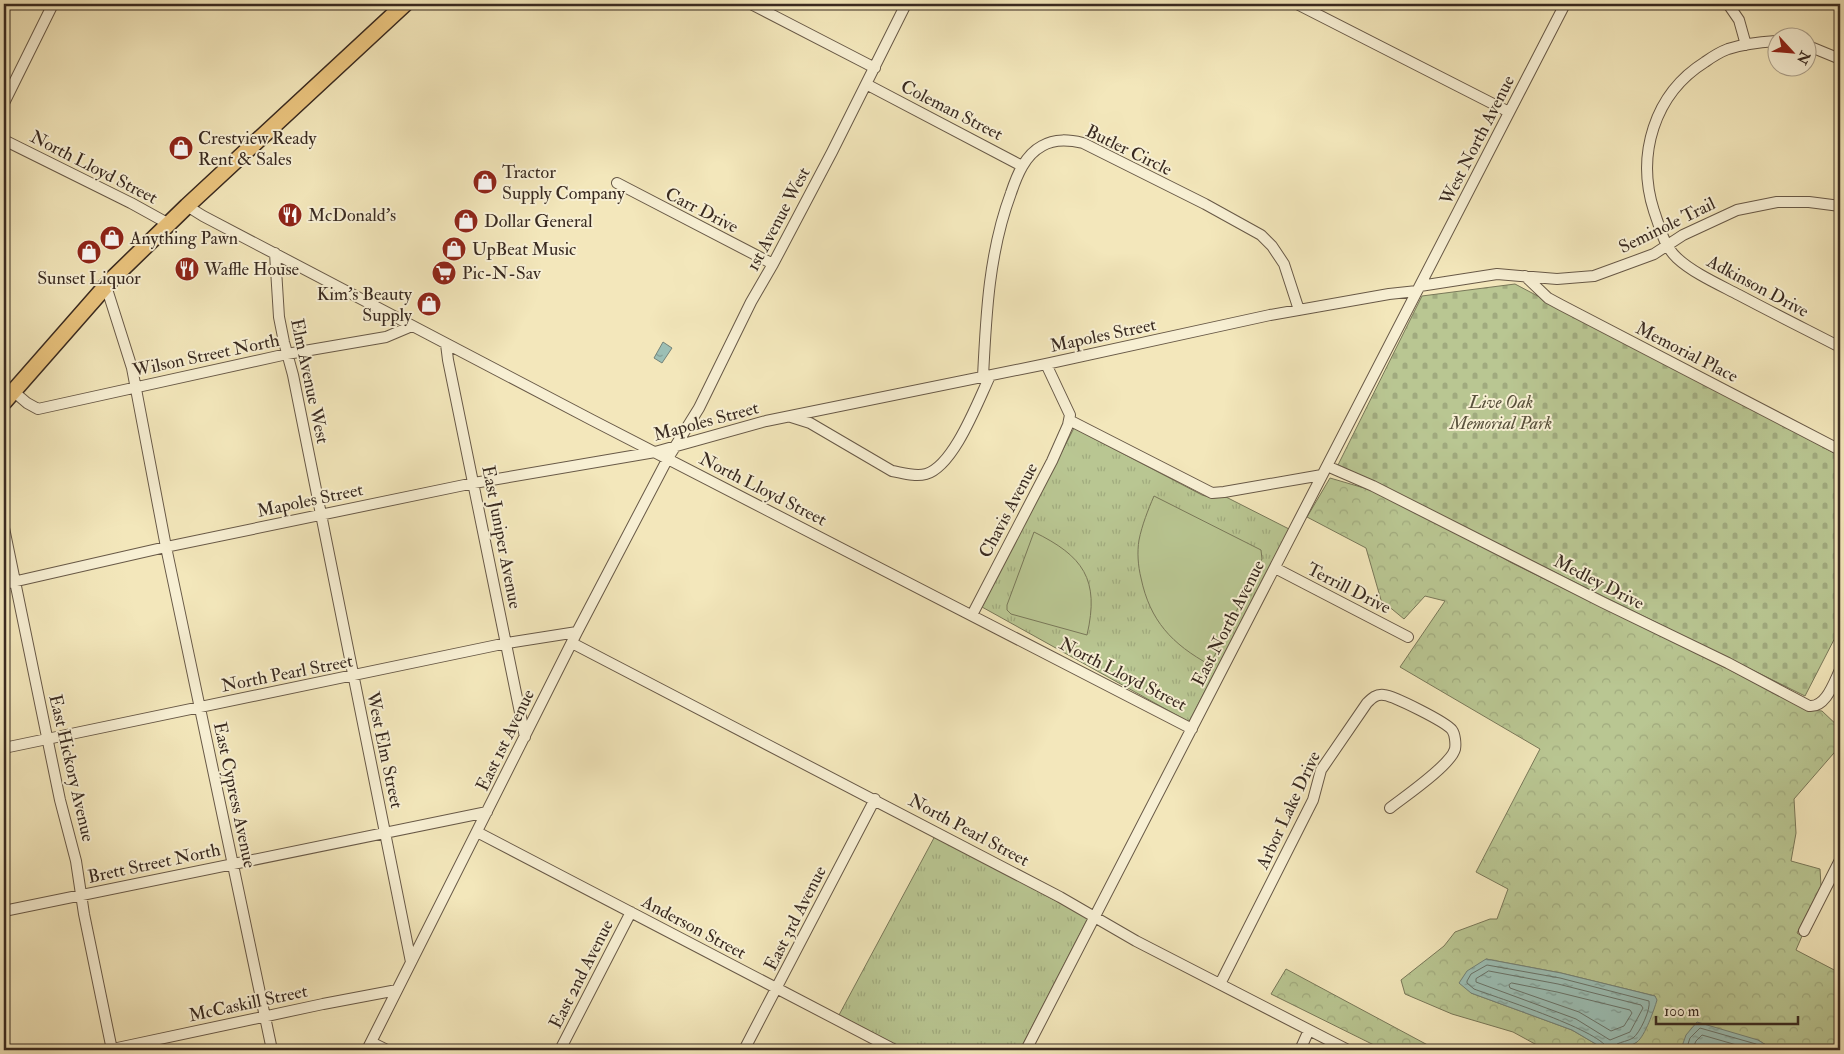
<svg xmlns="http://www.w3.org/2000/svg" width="1844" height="1054" font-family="'IM FELL Double Pica',serif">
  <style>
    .grass { fill: url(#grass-tufts); stroke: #797859 }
    .forest { fill: url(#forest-crowns); stroke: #797859 }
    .cemetery { fill: url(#cemetery-stones); stroke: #797859 }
    .garden { fill: #b9c692; stroke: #797859 }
    .water { fill: url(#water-ripples); stroke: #748379 }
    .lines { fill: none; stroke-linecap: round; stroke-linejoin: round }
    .shore { stroke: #6a746a; stroke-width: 1 }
    .street-casing { stroke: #685947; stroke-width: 12 }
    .primary-casing { stroke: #392a20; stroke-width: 18 }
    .street { stroke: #f7efd3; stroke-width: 10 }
    .primary { stroke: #eac47e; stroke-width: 15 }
    .labels { text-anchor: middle; stroke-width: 4; stroke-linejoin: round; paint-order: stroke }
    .street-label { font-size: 18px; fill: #392a20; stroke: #f7efd3 }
    .poi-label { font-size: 18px; fill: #392a20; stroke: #f7efd3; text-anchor: start }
    .park-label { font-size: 18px; font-style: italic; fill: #59513c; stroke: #f7efd3 }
  </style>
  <defs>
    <pattern id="grass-tufts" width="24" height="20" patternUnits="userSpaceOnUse" patternTransform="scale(1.25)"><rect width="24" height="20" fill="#b9c692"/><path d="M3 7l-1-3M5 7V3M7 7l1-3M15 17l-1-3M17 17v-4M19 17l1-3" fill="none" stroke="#a0aa7e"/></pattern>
    <pattern id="forest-crowns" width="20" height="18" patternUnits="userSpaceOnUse" patternTransform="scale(1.25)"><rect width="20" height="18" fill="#b9c692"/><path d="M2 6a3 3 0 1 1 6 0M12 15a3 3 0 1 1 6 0" fill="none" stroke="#a0aa7e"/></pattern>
    <pattern id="cemetery-stones" width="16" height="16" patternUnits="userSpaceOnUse" patternTransform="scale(1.25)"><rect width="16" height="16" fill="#b9c692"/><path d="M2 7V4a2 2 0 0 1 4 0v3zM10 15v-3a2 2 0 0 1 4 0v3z" fill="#a0aa7e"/></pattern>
    <pattern id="water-ripples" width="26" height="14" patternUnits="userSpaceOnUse" patternTransform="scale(1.25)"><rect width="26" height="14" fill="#9cbfb5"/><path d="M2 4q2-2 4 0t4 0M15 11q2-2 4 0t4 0" fill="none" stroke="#809b93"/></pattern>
  </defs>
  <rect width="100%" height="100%" fill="#f3e7bb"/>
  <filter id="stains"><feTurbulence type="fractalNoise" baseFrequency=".004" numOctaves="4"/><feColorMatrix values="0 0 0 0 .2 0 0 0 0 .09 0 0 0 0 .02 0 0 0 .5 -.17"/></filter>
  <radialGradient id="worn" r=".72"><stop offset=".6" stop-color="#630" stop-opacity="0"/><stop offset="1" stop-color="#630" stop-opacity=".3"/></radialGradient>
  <path class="grass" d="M 1074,428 L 1202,495 L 1212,498 L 1226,497 L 1289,529 L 1189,722 L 982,607 Z
    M 935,836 L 1088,918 L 1020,1050 L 906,1050 L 839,1015 Z"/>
  <path class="forest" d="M 1330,478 L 1371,490 L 1492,551 L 1510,562 L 1726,668 L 1807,710 L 1822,711 L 1840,728 L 1840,746 L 1794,799 L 1796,833 L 1791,861 L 1820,869 L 1821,886 L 1797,933 L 1802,936 L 1796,950 L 1840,973 L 1840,1050 L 1774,1050 L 1758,1040 L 1681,1049 L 1682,1050 L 1613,1050 L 1637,1042 L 1655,996 L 1561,973 L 1486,959 L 1471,993 L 1572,1030 L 1606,1050 L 1546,1050 L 1513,1032 L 1452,1014 L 1405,994 L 1401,980 L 1444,946 L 1455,932 L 1490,919 L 1497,919 L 1508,889 L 1476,872 L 1540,749 L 1400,667 L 1445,601 L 1425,596 L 1404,619 L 1381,600 L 1366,548 L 1307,517 Z
    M 1286,969 L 1437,1050 L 1384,1050 L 1271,994 Z"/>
  <path class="cemetery" d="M 1515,284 L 1840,456 L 1840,628 L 1805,696 L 1338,465 L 1422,296 Z"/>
  <path class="garden" d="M 1154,496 L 1261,550 L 1262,559 L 1210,665 C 1172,644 1150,621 1141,578 C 1138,566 1137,552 1139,540 C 1142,525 1148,510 1154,496 Z
    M 1034,532 C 1083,556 1100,579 1087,635 L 1011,614 L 1007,610 L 1007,605 Z"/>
  <path class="water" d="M 663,342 L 672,348 L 662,363 L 654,358 Z
    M 1486,959 L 1561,973 L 1655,996 L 1657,1000 C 1654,1010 1645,1036 1637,1042 C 1630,1047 1615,1050 1606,1050 L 1572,1030 L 1471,993 L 1459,983 L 1467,971 Z
    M 1697,1022 L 1758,1040 L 1774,1050 L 1682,1050 L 1681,1049 L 1686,1035 Z"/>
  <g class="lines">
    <path class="shore" d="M 1489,971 L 1558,984 L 1641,1005 L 1643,1008 L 1630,1032 L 1610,1040 L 1576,1019 L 1476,982 L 1476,979 Z
      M 1512,983 L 1557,992 L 1630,1010 L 1632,1013 L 1624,1026 L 1611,1031 L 1579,1012 L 1510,988 L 1509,985 Z
      M 1608,1050 C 1606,1032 1495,997 1474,989 L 1467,983 L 1467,981 L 1471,974 L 1487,965 L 1560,978 L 1649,1001 C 1651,1009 1640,1033 1633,1038 C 1628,1041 1621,1042 1617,1044 L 1614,1050
      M 1686,1050 L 1690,1038 L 1700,1028 L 1756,1044 L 1765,1050
      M 1692,1050 L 1696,1041 L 1702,1035 L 1754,1050"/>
    <defs>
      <path id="street" d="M 751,4 L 875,68
        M 1297,4 L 1509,112
        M 1728,4 L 1739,20 L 1746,45
        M 1776,41 C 1761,42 1743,44 1728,49 C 1720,52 1712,57 1705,62 C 1654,94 1636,155 1654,211 C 1660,228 1664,246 1677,258 C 1693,273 1720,285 1739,295 C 1773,313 1807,330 1840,347
        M 1806,45 L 1840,59
        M 866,84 L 1022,166
        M 4,103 L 53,4
        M 4,140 L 131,203 L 169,224
        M 617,183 L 773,264
        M 187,206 L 203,216 L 592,420 L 1192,729
        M 275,253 L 279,317 L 284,342 L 293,375 L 411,962
        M 1525,276 L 1548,298 L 1561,305 L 1840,450
        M 106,286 L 132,368 L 166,547 L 272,1050
        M 1420,286 L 1497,274 L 1557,279 L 1594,276 L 1654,254 L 1683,235 L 1737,210 L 1777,202 L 1809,202 L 1840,206
        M 446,344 L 448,360 L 525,737
        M 983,377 C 986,314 989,252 1011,193 C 1017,175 1025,155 1042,146 C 1055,138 1070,140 1083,143 L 1205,204 L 1261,235 L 1272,246 L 1284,264 L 1299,310
        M 13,391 L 27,403 L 38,409 L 287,354 L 386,337 L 412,326
        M 791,417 L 810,423 L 892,471 C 903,473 915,477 926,474 C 954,466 978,401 990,376
        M 1069,420 L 1212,493 L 1224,492 L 1322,475
        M 1327,466 L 1373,486 L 1602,602 L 1728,663 L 1809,706 C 1826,708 1834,682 1840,670
        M 4,528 L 60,800 L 76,861 L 84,914 L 112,1050
        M 1275,568 L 1408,637
        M 4,584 L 166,547 L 474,483 L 655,452 L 766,421 L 1046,364 L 1270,315 L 1389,294 L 1417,291
        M 972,615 L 1052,461 L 1068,425 L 1070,415 L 1046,364
        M 572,643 L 1060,897 L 1136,941 L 1348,1050
        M 4,748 L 507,643 L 577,632
        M 477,832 L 895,1050
        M 4,911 L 487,812
        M 1804,931 L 1840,860
        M 1220,984 L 1313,800 L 1321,770 L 1367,703 C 1372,698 1376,694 1384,695 C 1394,696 1446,722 1452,730 C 1455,734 1456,744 1455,749 C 1451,765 1404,797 1390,808
        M 371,1042 L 387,1050
        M 108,1050 L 323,1004 L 397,990
        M 367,1050 L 577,632 L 668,458 L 699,408 L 751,302 L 773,264 L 832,152 L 906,4
        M 560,1050 L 631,912
        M 744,1050 L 875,799
        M 1026,1050 L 1565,4
        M 1300,1050 L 1309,1030"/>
      <path id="primary" d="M 4,402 L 112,279 L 187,206 L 405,4"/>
    </defs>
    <use href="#street" class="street-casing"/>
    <use href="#primary" class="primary-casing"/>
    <use href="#street" class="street"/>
    <use href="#primary" class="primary"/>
  </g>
  <defs>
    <symbol id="shop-disc" viewBox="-11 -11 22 22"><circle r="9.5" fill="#8f2418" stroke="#f7efd3"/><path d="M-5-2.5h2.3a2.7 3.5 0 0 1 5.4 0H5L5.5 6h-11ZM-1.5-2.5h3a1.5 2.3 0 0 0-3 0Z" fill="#fff"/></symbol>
    <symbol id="restaurant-disc" viewBox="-11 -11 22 22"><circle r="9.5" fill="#8f2418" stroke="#f7efd3"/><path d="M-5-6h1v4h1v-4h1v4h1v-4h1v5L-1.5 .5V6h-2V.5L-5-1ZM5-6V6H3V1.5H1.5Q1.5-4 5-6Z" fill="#fff"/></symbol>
    <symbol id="supermarket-disc" viewBox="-11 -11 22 22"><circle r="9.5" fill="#8f2418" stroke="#f7efd3"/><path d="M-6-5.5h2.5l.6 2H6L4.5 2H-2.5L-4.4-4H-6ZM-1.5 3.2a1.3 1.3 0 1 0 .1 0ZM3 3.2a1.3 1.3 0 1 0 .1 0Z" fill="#fff"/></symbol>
  </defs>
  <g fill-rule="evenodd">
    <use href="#shop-disc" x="167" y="134" width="28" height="28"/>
    <use href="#shop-disc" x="471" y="168" width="28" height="28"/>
    <use href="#restaurant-disc" x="276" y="201" width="28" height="28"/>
    <use href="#shop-disc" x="452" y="207" width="28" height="28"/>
    <use href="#shop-disc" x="98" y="224" width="28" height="28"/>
    <use href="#shop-disc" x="440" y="235" width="28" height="28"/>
    <use href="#shop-disc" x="75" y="238" width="28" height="28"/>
    <use href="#restaurant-disc" x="173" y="255" width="28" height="28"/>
    <use href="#supermarket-disc" x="430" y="259" width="28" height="28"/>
    <use href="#shop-disc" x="415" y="290" width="28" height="28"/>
  </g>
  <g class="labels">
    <g class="street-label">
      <text transform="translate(952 110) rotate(27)" y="6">Coleman Street</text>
      <text transform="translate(1477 140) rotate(-63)" y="6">West North Avenue</text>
      <text transform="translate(1129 150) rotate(26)" y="6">Butler Circle</text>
      <text transform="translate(94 167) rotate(27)" y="6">North Lloyd Street</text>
      <text transform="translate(702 210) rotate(27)" y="6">Carr Drive</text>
      <text transform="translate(778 219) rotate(-62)" y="6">1st Avenue West</text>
      <text transform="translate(1667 225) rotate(-26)" y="6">Seminole Trail</text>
      <text transform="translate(1758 286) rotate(28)" y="6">Adkinson Drive</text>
      <text transform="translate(1103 335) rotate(-12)" y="6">Mapoles Street</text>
      <text transform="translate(1687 352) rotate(27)" y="6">Memorial Place</text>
      <text transform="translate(206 355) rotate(-12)" y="6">Wilson Street North</text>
      <text transform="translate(310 381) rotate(78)" y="6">Elm Avenue West</text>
      <text transform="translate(706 421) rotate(-15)" y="6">Mapoles Street</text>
      <text transform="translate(763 489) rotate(27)" y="6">North Lloyd Street</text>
      <text transform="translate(310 500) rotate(-12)" y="6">Mapoles Street</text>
      <text transform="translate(1008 510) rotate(-62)" y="6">Chavis Avenue</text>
      <text transform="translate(502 537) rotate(79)" y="6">East Juniper Avenue</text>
      <text transform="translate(1599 582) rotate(27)" y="6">Medley Drive</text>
      <text transform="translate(1349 588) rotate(27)" y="6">Terrill Drive</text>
      <text transform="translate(1228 623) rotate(-63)" y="6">East North Avenue</text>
      <text transform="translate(287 673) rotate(-11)" y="6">North Pearl Street</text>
      <text transform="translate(1123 674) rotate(27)" y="6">North Lloyd Street</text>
      <text transform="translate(505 740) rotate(-64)" y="6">East 1st Avenue</text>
      <text transform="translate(385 750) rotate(78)" y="6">West Elm Street</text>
      <text transform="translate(72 768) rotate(77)" y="6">East Hickory Avenue</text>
      <text transform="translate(235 795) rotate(78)" y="6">East Cypress Avenue</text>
      <text transform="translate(1288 810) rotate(-65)" y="6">Arbor Lake Drive</text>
      <text transform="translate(969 830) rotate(28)" y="6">North Pearl Street</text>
      <text transform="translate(154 863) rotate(-12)" y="6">Brett Street North</text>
      <text transform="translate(795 918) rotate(-63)" y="6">East 3rd Avenue</text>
      <text transform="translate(694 927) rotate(28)" y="6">Anderson Street</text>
      <text transform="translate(581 974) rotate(-63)" y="6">East 2nd Avenue</text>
      <text transform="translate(248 1003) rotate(-12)" y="6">McCaskill Street</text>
    </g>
    <g class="poi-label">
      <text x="198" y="144">Crestview Ready<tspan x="198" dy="21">Rent &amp; Sales</tspan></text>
      <text x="502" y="178">Tractor<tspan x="502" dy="21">Supply Company</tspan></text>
      <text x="308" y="221">McDonald's</text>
      <text x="484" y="227">Dollar General</text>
      <text x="130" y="244">Anything Pawn</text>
      <text x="472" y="255">UpBeat Music</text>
      <text x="204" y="275">Waffle House</text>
      <text x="462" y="279">Pic-N-Sav</text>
      <text x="89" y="284" text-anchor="middle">Sunset Liquor</text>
      <text x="412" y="300" text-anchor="end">Kim's Beauty<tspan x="412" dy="21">Supply</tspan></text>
    </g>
    <g class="park-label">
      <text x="1501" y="408">Live Oak<tspan x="1501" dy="21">Memorial Park</tspan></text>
    </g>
  </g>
  <rect width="1844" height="1054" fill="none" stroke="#f3e7bb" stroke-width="20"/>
  <rect x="5" y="5" width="1834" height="1044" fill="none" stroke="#392a20" stroke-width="2.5"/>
  <rect x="10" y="10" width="1824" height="1034" fill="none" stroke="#392a20"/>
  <g transform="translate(1792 52) rotate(116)"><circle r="24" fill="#f7efd3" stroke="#aba08b"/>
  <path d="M0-4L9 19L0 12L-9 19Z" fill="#8f2418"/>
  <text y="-8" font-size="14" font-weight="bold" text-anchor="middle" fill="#392a20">N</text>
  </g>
  <path d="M1656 1016v8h142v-8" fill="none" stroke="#392a20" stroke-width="2.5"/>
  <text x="1664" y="1016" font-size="15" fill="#392a20" stroke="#f7efd3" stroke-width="4" paint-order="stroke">100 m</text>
  <rect width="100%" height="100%" filter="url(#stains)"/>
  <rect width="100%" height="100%" fill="url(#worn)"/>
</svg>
